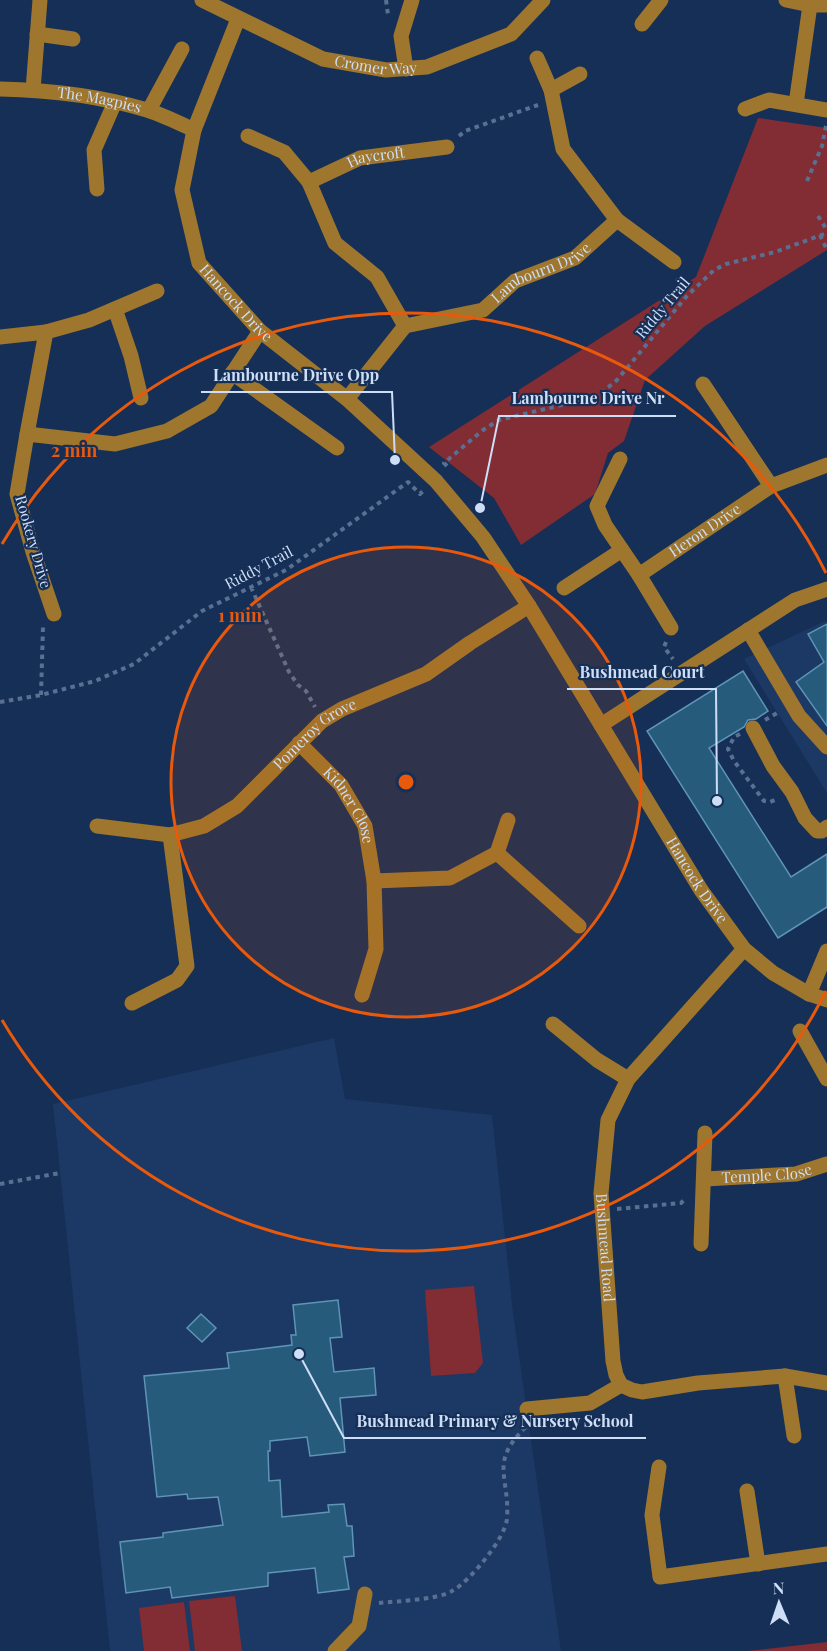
<svg xmlns="http://www.w3.org/2000/svg" width="827" height="1651" font-family="'Playfair Display',serif">
  <style>
    .built { fill: #1c3865 }
    .green { fill: #822c33 }
    .building { fill: #265b7c; stroke: #5f94b7; stroke-width: 1.5 }
    .lines { fill: none; stroke-linecap: round; stroke-linejoin: round }
    .path { stroke: #5a7092; stroke-width: 4; stroke-dasharray: 4.5 4.5; stroke-linecap: butt }
    .minor { stroke: #9e762d; stroke-width: 15 }
    .ring { fill: none; stroke: #e8590c; stroke-width: 3 }
    .labels { text-anchor: middle; stroke-width: 4.5; stroke-linejoin: round; paint-order: stroke }
    .street-label { font-size: 15px; fill: #cedef7; stroke: #162f56 }
    .centre { fill: #e8590c; stroke: #162f56; stroke-width: 3 }
    .ring-label { font-size: 18px; text-anchor: middle; font-weight: bold; fill: #e8590c; stroke: #162f56; stroke-width: 4.5; stroke-linejoin: round; paint-order: stroke }
    .leader { fill: none; stroke: #cedef7; stroke-width: 2 }
    .callout-dot { fill: #cedef7; stroke: #162f56; stroke-width: 2 }
    .callout-label { font-size: 16px; text-anchor: middle; font-weight: bold; fill: #cedef7; stroke: #162f56; stroke-width: 4.5; stroke-linejoin: round; paint-order: stroke }
  </style>
  <rect width="100%" height="100%" fill="#162f56"/>
  <path class="built" d="M 825,621 L 827,623 L 827,793 L 744,659 Z
    M 334,1038 L 345,1099 L 492,1115 L 513,1313 L 561,1651 L 110,1651 L 53,1104 Z"/>
  <path class="green" d="M 758,118 L 827,128 L 827,250 L 705,326 L 645,380 L 624,441 L 608,453 L 595,494 L 521,545 L 494,498 L 429,447 L 696,277 Z
    M 474,1286 L 483,1363 L 475,1373 L 431,1376 L 425,1290 Z
    M 235,1596 L 242,1651 L 195,1651 L 189,1601 Z
    M 184,1602 L 190,1651 L 144,1651 L 139,1608 Z
    M 827,1642 L 827,1651 L 748,1651 Z"/>
  <path class="building" d="M 827,624 L 827,726 L 796,682 L 824,662 L 808,634 Z
    M 743,671 L 768,711 L 756,719 L 748,720 L 744,727 L 709,748 L 791,877 L 827,854 L 827,907 L 778,938 L 647,731 Z
    M 338,1300 L 342,1337 L 330,1338 L 334,1372 L 374,1368 L 376,1395 L 340,1398 L 345,1452 L 310,1456 L 307,1437 L 270,1441 L 270,1451 L 268,1451 L 269,1481 L 280,1480 L 282,1517 L 329,1512 L 328,1505 L 344,1504 L 347,1526 L 352,1526 L 354,1556 L 344,1557 L 349,1589 L 318,1593 L 315,1568 L 268,1573 L 268,1586 L 172,1598 L 170,1587 L 126,1593 L 120,1542 L 163,1537 L 163,1533 L 223,1525 L 218,1497 L 188,1499 L 187,1494 L 157,1497 L 144,1376 L 229,1368 L 227,1353 L 292,1345 L 291,1335 L 296,1335 L 293,1305 Z
    M 201,1314 L 216,1328 L 202,1342 L 187,1328 Z"/>
  <g class="lines">
    <path class="path" d="M 386,0 L 388,15
      M 459,136 L 465,131 L 538,105
      M 807,181 L 822,146 L 826,126
      M 818,216 L 827,230
      M 820,235 L 827,250
      M 676,279 L 692,291
      M 447,466 L 444,463 L 483,430 L 499,420 L 583,400 L 600,394 L 617,380 L 686,297 L 714,270 L 726,264 L 775,252 L 827,233
      M 251,587 L 289,672 L 298,685 L 306,691 L 315,707
      M 666,642 L 664,647 L 673,659
      M 41,695 L 43,627
      M 0,702 L 41,695 L 95,681 L 134,664 L 202,611 L 286,570 L 408,482 L 420,494 L 424,490
      M 765,720 L 779,712
      M 740,734 L 734,737 L 728,749 L 734,761 L 764,801 L 770,802 L 777,799
      M 0,1184 L 60,1173
      M 617,1209 L 681,1203 L 685,1199
      M 379,1603 C 398,1601 436,1600 452,1591 C 469,1582 505,1539 507,1519 C 510,1475 488,1463 527,1426"/>
    <g class="minor">
      <path id="s1" d="M 202,0 L 323,59 L 386,70 L 427,67 L 511,34 L 543,0"/>
      <path d="M 786,0 L 810,5 L 827,5"/>
      <path id="s2" d="M 238,19 L 194,130 L 182,190 L 199,263 L 260,331 L 347,399 L 436,481 L 483,537 L 529,606 L 701,890 L 744,949 L 773,973 L 809,994 L 827,1000"/>
      <path d="M 642,24 L 661,0"/>
      <path d="M 37,34 L 73,39"/>
      <path d="M 406,69 L 401,36 L 412,0"/>
      <path id="s3" d="M 0,89 C 49,90 100,96 147,110 C 163,115 179,123 194,130"/>
      <path d="M 33,90 L 40,0"/>
      <path d="M 551,90 L 580,74"/>
      <path d="M 796,104 L 810,5"/>
      <path d="M 745,109 L 769,100 L 827,110"/>
      <path d="M 149,110 L 182,49"/>
      <path d="M 248,136 L 284,152 L 309,182"/>
      <path d="M 97,189 L 94,150 L 115,102"/>
      <path d="M 617,220 L 674,262"/>
      <path d="M 115,309 L 131,356 L 141,398"/>
      <path id="s4" d="M 405,326 L 377,277 L 335,243 L 309,182 L 360,158 L 447,147"/>
      <path d="M 0,337 L 46,332"/>
      <path d="M 232,373 L 337,448"/>
      <path d="M 703,384 L 771,486 L 827,465"/>
      <path id="s5" d="M 347,399 L 405,326 L 483,310 L 515,281 L 575,258 L 617,220 L 563,149 L 551,90 L 537,58"/>
      <path d="M 27,434 L 46,332 L 89,320 L 157,291"/>
      <path id="s6" d="M 620,459 L 597,506 L 605,525 L 639,575 L 771,486"/>
      <path d="M 639,575 L 671,628"/>
      <path d="M 564,588 L 622,550"/>
      <path d="M 54,614 L 33,552 L 17,494 L 27,434 L 115,444 L 167,431 L 211,406 L 260,331"/>
      <path d="M 748,630 L 799,716 L 827,747"/>
      <path d="M 601,725 L 795,600 L 827,589"/>
      <path d="M 753,728 L 773,766 L 792,792 L 805,818 L 817,831 L 822,831 L 827,827"/>
      <path id="s7" d="M 299,743 L 341,785 L 365,826 L 374,881 L 376,949 L 362,995"/>
      <path id="s8" d="M 97,826 L 170,835 L 204,826 L 237,806 L 322,721 L 342,709 L 426,674 L 470,643 L 529,606"/>
      <path d="M 497,853 L 508,820"/>
      <path d="M 374,881 L 450,878 L 497,853 L 579,926"/>
      <path id="s9" d="M 744,949 L 628,1079 L 608,1120 L 601,1193 L 613,1361 L 616,1375 L 621,1385 L 632,1390 L 642,1392 L 698,1383 L 785,1376 L 827,1383"/>
      <path d="M 809,994 L 827,951"/>
      <path d="M 132,1003 L 177,980 L 187,966 L 170,835"/>
      <path d="M 553,1024 L 597,1060 L 628,1079"/>
      <path d="M 800,1031 L 827,1079"/>
      <path id="s10" d="M 705,1179 L 796,1174 L 827,1164"/>
      <path d="M 701,1244 L 705,1133"/>
      <path d="M 785,1376 L 794,1436"/>
      <path d="M 527,1409 L 590,1403 L 621,1385"/>
      <path d="M 659,1467 L 652,1515 L 660,1577 L 827,1554"/>
      <path d="M 747,1491 L 758,1564"/>
      <path d="M 335,1651 L 359,1626 L 365,1594"/>
    </g>
  </g>
  <circle cx="406" cy="782" r="235" fill="#e8590c" fill-opacity=".12"/>
  <g class="ring">
    <circle cx="406" cy="782" r="235"/>
    <path d="M826 991A469 469 0 0 1 2 1020M2 544A469 469 0 0 1 826 573"/>
  </g>
  <g class="labels">
    <g class="street-label">
      <text dy="5" stroke="none"><textPath href="#s1" startOffset="188">Cromer Way</textPath></text>
      <text dy="5" stroke="none"><textPath href="#s3" startOffset="100">The Magpies</textPath></text>
      <text dy="5" stroke="none"><textPath href="#s4" startOffset="249">Haycroft</textPath></text>
      <text dy="5" stroke="none"><textPath href="#s5" startOffset="243">Lambourn Drive</textPath></text>
      <text dy="5" stroke="none"><textPath href="#s2" startOffset="310">Hancock Drive</textPath></text>
      <text transform="translate(663 308) rotate(-50)" y="5">Riddy Trail</text>
      <text dy="5" stroke="none"><textPath href="#s6" startOffset="213">Heron Drive</textPath></text>
      <text transform="translate(33 542) rotate(74)" y="5">Rookery Drive</text>
      <text transform="translate(259 568) rotate(-28)" y="5">Riddy Trail</text>
      <text dy="5" stroke="none"><textPath href="#s8" startOffset="254">Pomeroy Grove</textPath></text>
      <text dy="5" stroke="none"><textPath href="#s7" startOffset="81">Kidner Close</textPath></text>
      <text dy="5" stroke="none"><textPath href="#s2" startOffset="1056">Hancock Drive</textPath></text>
      <text dy="5" stroke="none"><textPath href="#s10" startOffset="62">Temple Close</textPath></text>
      <text dy="5" stroke="none"><textPath href="#s9" startOffset="348">Bushmead Road</textPath></text>
    </g>
  </g>
  <circle cx="406" cy="782" r="9" class="centre"/>
  <g class="ring-label">
    <text x="74" y="457">2 min</text>
    <text x="240" y="622">1 min</text>
  </g>
  <path class="leader" d="M395 460L392 392H201M480 508L499 416H676M717 801L716 689H567M299 1354L344 1438H646"/>
  <g class="callout-dot">
    <circle cx="395" cy="460" r="6"/>
    <circle cx="480" cy="508" r="6"/>
    <circle cx="717" cy="801" r="6"/>
    <circle cx="299" cy="1354" r="6"/>
  </g>
  <g class="callout-label">
    <text x="296" y="381">Lambourne Drive Opp</text>
    <text x="588" y="404">Lambourne Drive Nr</text>
    <text x="642" y="678">Bushmead Court</text>
    <text x="495" y="1427">Bushmead Primary &amp; Nursery School</text>
  </g>
  <g transform="translate(779 1603) rotate(358)" stroke="#162f56" stroke-width="4.5" paint-order="stroke">
  <path d="M0-4.5L10 22L0 15L-10 22Z" fill="#cedef7"/>
  <text y="-9" font-size="16" font-weight="bold" text-anchor="middle" fill="#cedef7">N</text>
  </g>
</svg>
